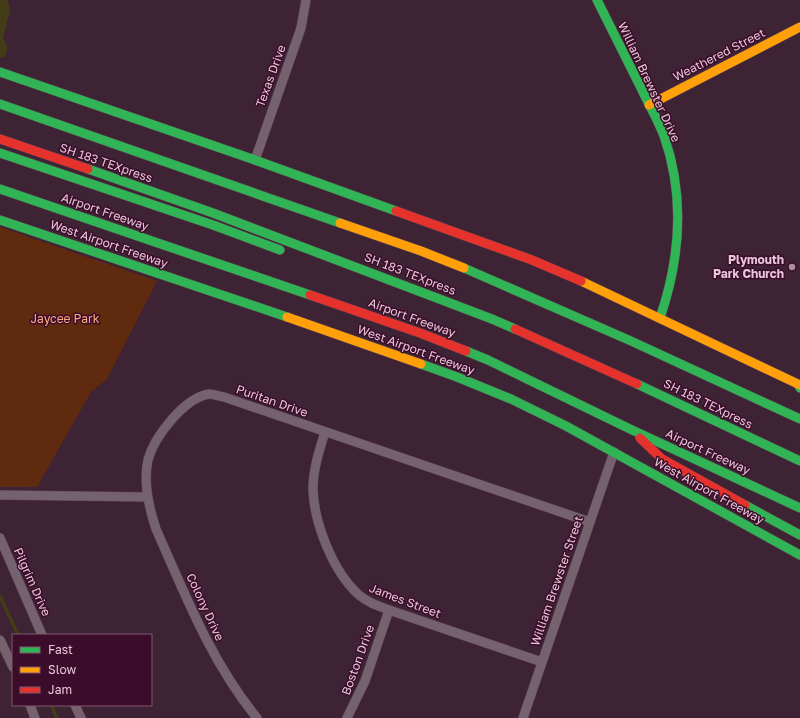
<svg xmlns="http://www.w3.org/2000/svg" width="800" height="718" font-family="'Golos Text',sans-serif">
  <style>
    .green { fill: #602a0f }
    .water { fill: #423d16 }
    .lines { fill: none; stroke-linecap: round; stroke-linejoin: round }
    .stream { stroke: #423d16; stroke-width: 3.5 }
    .street-casing { stroke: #59414f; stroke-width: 10 }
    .fast-casing { stroke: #59414f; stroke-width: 10 }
    .slow-casing { stroke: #59414f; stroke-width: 10 }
    .jam-casing { stroke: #59414f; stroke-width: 10 }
    .street { stroke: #76626e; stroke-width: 9 }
    .fast { stroke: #30b455; stroke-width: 9 }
    .slow { stroke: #ff9f0a; stroke-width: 9 }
    .jam { stroke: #e5322d; stroke-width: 9 }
    .poi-dot { fill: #ac8e9e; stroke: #3c0d2b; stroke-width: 1.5 }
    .labels { text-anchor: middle; stroke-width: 3; stroke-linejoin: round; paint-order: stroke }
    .street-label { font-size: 12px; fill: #e7c7d7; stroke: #3c0d2b }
    .poi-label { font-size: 12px; font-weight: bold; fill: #e7c7d7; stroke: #3c0d2b; text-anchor: end }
    .park-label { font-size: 12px; fill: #fea881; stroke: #3c0d2b }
  </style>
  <rect width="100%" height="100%" fill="#3d2333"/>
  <path class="green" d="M 0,227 L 157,281 L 107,379 L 91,392 L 37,487 L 0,487 Z"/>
  <path class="water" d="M 0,0 L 8,0 L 10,11 L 3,38 L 8,48 L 4,58 L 0,57 Z"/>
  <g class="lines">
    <path class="stream" d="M 0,596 L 18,635
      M 51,705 L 57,718"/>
    <defs>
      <path id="street" d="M 255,160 L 301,28 L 306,0
        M 325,432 C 319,451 313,470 313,489 C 314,523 333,572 359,595 C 367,602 378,606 389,610 L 542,662
        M 0,495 L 148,497
        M 0,538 L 42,635
        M 0,640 L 13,667
        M 30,705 L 35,718
        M 75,705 L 81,718
        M 257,718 C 211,662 185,594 156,529 C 149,508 143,482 148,460 C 154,437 184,398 209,394 C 213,394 219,396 224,397 L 590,522
        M 347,718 L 365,681 L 389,610
        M 523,718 L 614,452"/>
      <path id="fast" d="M 597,0 C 612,30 627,60 642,90 C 649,105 658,120 664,136 C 685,196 680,259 660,318
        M 0,72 L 255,160 L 396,211
        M 0,104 L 340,223
        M 0,153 L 213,225 L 280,250
        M 88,169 L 213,213 L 492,319 L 515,329
        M 0,189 L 310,295
        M 0,220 L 287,317
        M 464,268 L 631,341 L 800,419
        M 466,351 L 488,360 L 630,429 L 800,508
        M 421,364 L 457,377 L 511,399 L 566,426 L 800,555
        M 637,384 L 800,461
        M 798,384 L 800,388
        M 745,505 L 800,535"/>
      <path id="slow" d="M 649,105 L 800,27
        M 340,223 L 421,251 L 464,268
        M 581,281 L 800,385
        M 287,317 L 421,364"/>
      <path id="jam" d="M 0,139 L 88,169
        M 396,211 L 532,260 L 581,281
        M 310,295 L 420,333 L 466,351
        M 515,329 L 637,384
        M 640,438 L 662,459 L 745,505"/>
    </defs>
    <use href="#street" class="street-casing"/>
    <use href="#fast" class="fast-casing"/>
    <use href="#slow" class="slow-casing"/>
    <use href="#jam" class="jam-casing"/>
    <use href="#street" class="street"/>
    <use href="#fast" class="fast"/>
    <use href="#slow" class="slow"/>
    <use href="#jam" class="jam"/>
  </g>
  <circle class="poi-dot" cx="792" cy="267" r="4"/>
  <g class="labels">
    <g class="street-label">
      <text transform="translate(719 55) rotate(-27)" y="4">Weathered Street</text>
      <text transform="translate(271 76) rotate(-70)" y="4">Texas Drive</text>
      <text transform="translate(649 82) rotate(65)" y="4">William Brewster Drive</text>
      <text transform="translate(106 163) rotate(19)" y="4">SH 183 TEXpress</text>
      <text transform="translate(105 212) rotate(19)" y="4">Airport Freeway</text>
      <text transform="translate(109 244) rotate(19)" y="4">West Airport Freeway</text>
      <text transform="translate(410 274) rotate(21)" y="4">SH 183 TEXpress</text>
      <text transform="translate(412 318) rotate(20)" y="4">Airport Freeway</text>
      <text transform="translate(416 350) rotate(20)" y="4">West Airport Freeway</text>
      <text transform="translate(272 401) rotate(19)" y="4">Puritan Drive</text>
      <text transform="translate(708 404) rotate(26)" y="4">SH 183 TEXpress</text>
      <text transform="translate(708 452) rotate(25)" y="4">Airport Freeway</text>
      <text transform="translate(709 491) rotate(29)" y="4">West Airport Freeway</text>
      <text transform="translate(557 581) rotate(-71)" y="4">William Brewster Street</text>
      <text transform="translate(32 582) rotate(66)" y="4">Pilgrim Drive</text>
      <text transform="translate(405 601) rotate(21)" y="4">James Street</text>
      <text transform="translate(205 607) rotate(65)" y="4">Colony Drive</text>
      <text transform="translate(358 660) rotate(-70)" y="4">Boston Drive</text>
    </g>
    <g class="poi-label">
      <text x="784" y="264">Plymouth<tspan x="784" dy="14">Park Church</tspan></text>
    </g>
    <g class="park-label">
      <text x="65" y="323">Jaycee Park</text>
    </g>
  </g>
  <rect x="12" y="634" width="140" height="72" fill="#3c0d2b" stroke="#805770"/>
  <rect x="20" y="647" width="20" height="6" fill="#30b455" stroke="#805770"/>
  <text x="48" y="654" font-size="12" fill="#e7c7d7">Fast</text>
  <rect x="20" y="667" width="20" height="6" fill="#ff9f0a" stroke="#805770"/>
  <text x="48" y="674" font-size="12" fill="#e7c7d7">Slow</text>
  <rect x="20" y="687" width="20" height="6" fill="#e5322d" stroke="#805770"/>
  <text x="48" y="694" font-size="12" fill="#e7c7d7">Jam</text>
</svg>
